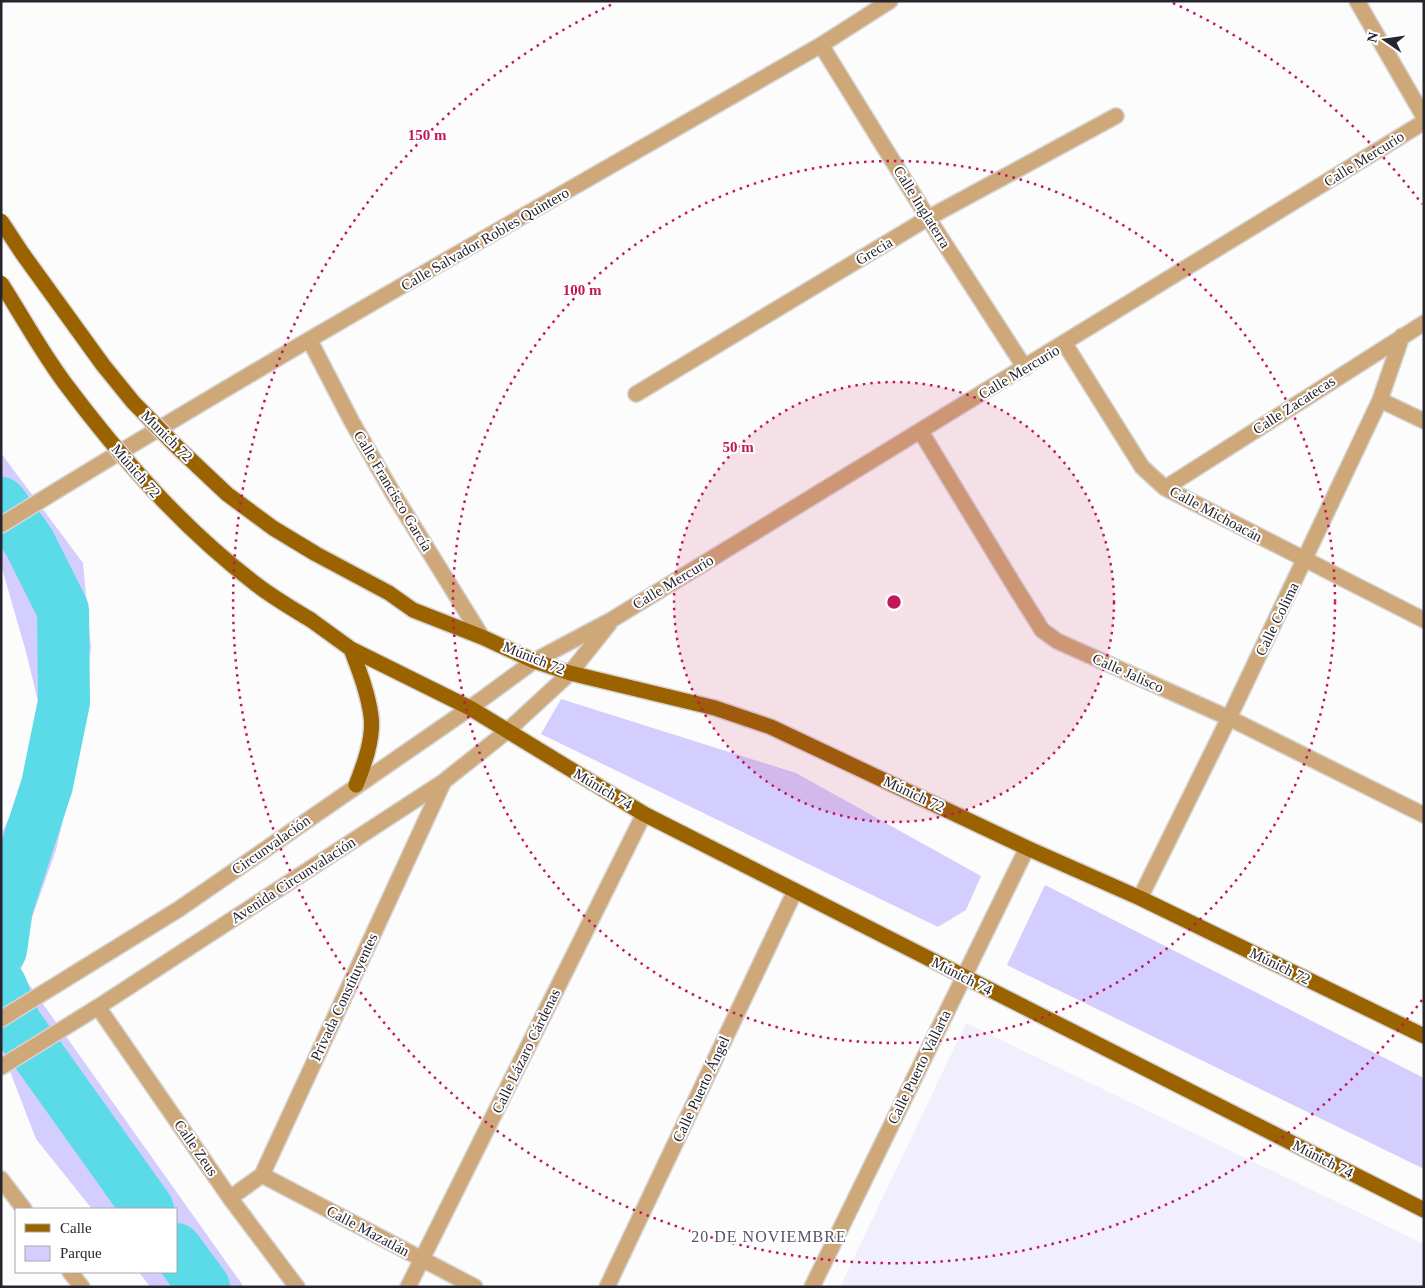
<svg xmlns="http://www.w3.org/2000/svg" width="1425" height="1288" font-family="Georgia,serif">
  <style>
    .built { fill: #f1effe }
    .green { fill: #d4ceff }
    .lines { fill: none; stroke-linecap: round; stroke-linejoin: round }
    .river { stroke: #5bdbe8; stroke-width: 52 }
    .minor-casing { stroke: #d5d5d7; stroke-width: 18 }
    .major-casing { stroke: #d5d5d7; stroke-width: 18 }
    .minor { stroke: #cfa879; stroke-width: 15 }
    .major { stroke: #9a6300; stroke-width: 15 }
    .major-bridge-casing { stroke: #d5d5d7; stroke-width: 18; stroke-linecap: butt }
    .major-bridge { stroke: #9a6300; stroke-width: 15 }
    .ring { fill: none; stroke: #c2185b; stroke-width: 2.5; stroke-dasharray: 2.5 5 }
    .labels { text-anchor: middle; stroke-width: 4; stroke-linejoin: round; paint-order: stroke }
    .street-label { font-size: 15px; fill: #26252f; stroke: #fff }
    .neighbourhood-label { font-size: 16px; letter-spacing: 1px; fill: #545169; stroke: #fff }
    .centre { fill: #c2185b; stroke: #fff; stroke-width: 2.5 }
    .ring-label { font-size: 15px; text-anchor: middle; font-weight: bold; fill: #c2185b; stroke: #fff; stroke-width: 4; stroke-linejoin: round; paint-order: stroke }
  </style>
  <rect width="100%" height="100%" fill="#fcfcfc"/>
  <path class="built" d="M 966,1023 L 1424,1244 L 1424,1287 L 840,1287 Z"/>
  <path class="green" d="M 1,453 L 83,563 L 91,647 L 78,756 L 56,850 L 29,926 L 21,973 L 244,1287 L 150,1287 L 139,1272 L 176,1272 L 176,1209 L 92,1209 L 36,1139 L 1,1048 L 1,835 L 29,775 L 40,710 L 26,652 L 1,565 Z
    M 561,699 L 796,773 L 981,876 L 966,910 L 938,927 L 541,734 Z
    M 1045,885 L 1424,1078 L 1424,1169 L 1007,965 Z"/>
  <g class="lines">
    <path class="river" d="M 1,503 L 29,542 L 63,610 L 64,702 L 47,785 L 7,908 L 1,950
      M 1,986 L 16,1024 L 148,1209
      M 176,1249 L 204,1287"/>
    <defs>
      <path id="minor" d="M 1357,1 L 1424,117
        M 821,45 L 928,218 L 1025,368
        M 310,341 L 352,422 L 394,495 L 482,637
        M 1065,344 L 1142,467 L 1165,488 L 1424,620
        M 636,394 L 928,218 L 1116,116
        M 1380,400 L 1424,421
        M 921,432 L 1017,590 L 1042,630 L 1057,641 L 1229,718 L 1424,815
        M 1165,488 L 1424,323
        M 1,525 C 270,358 547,203 821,45 L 890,1
        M 1140,898 L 1229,718 L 1380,400 L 1402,336
        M 98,1007 L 230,1198 L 297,1287
        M 1,1019 L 179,909 L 470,708 L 534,661 L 613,619 L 1424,122
        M 1,1067 L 98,1007 L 443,782 L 506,732 L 570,673 L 609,624
        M 262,1175 L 475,1287
        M 1,1179 L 24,1209
        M 230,1198 L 262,1175 L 443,783
        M 70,1272 L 82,1287
        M 408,1287 L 644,814
        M 607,1287 L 795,891
        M 812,1287 L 1027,848"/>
      <path id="major" d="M 389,593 L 413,610 L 482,637 L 534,661 L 570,673 L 715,708 L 771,727 L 1027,848 L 1140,898 L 1424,1036
        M 311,620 L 351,649 L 470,708 L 644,814 L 1424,1210
        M 351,649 C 359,670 368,693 371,716 C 374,738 364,765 356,785"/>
    </defs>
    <use href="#minor" class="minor-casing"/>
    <use href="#major" class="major-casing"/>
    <use href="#minor" class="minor"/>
    <use href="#major" class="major"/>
    <defs>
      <path id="major-bridge" d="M 1,221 L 22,253 L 103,365 L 133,402 L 174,444 L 227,494 L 273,528 L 316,554 L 389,593
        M 1,283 C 22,316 41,351 64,382 C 121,458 182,528 257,585 C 274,598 293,609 311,620"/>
    </defs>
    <use href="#major-bridge" class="major-bridge-casing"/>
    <use href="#major-bridge" class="major-bridge"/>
  </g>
  <circle cx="894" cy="602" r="220" fill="#c2185b" fill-opacity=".12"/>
  <g class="ring">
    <circle cx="894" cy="602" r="220"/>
    <circle cx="894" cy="602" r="441"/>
    <path d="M1422 1000A661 661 0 1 1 615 3M1173 3A661 661 0 0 1 1422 204"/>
  </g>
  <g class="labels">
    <g class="street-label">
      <text transform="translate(1364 159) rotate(-32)" y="5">Calle Mercurio</text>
      <text transform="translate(922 207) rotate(58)" y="5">Calle Inglaterra</text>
      <text transform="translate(485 239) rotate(-30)" y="5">Calle Salvador Robles Quintero</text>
      <text transform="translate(874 251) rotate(-31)" y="5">Grecia</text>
      <text transform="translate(1019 372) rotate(-31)" y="5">Calle Mercurio</text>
      <text transform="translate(1294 405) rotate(-33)" y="5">Calle Zacatecas</text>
      <text transform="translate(167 436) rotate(45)" y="5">Munich 72</text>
      <text transform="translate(136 471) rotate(49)" y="5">Múnich 72</text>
      <text transform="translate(393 491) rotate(59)" y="5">Calle Francisco García</text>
      <text transform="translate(1216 514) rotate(28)" y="5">Calle Michoacán</text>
      <text transform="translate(673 582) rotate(-31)" y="5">Calle Mercurio</text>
      <text transform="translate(1277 619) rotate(-64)" y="5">Calle Colima</text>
      <text transform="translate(534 658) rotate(22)" y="5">Múnich 72</text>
      <text transform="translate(1128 673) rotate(24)" y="5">Calle Jalisco</text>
      <text transform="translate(603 789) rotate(31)" y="5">Múnich 74</text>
      <text transform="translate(914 794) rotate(25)" y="5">Múnich 72</text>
      <text transform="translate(271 845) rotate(-35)" y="5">Circunvalación</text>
      <text transform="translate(293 880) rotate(-33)" y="5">Avenida Circunvalación</text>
      <text transform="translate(1280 966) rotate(26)" y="5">Múnich 72</text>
      <text transform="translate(962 976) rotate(27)" y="5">Múnich 74</text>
      <text transform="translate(344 997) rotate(-65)" y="5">Privada Constituyentes</text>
      <text transform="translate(526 1051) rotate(-64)" y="5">Calle Lázaro Cárdenas</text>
      <text transform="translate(919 1067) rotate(-64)" y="5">Calle Puerto Vallarta</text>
      <text transform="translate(701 1089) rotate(-65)" y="5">Calle Puerto Ángel</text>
      <text transform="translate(196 1148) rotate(55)" y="5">Calle Zeus</text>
      <text transform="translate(1323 1159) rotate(27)" y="5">Múnich 74</text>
      <text transform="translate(368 1231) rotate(28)" y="5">Calle Mazatlán</text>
    </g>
    <g class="neighbourhood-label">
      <text x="769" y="1242">20 DE NOVIEMBRE</text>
    </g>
  </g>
  <circle cx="894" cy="602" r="8" class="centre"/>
  <g class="ring-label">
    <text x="427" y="140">150 m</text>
    <text x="582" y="295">100 m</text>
    <text x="738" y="452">50 m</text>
  </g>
  <rect width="1425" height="1288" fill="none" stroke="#26252f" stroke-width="5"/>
  <rect x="15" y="1208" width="162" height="65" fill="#ffffff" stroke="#a8a8ac"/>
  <rect x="25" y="1224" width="25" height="8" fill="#9a6300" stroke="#a8a8ac"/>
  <text x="60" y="1233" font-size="15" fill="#26252f">Calle</text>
  <rect x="25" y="1246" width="25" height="15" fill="#d4ceff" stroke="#a8a8ac"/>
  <text x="60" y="1258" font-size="15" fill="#26252f">Parque</text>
  <g transform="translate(1385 40) rotate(283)" stroke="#ffffff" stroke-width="4" paint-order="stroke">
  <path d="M0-4L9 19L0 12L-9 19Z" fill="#26252f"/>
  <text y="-8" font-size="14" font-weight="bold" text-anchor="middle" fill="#26252f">N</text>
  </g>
</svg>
